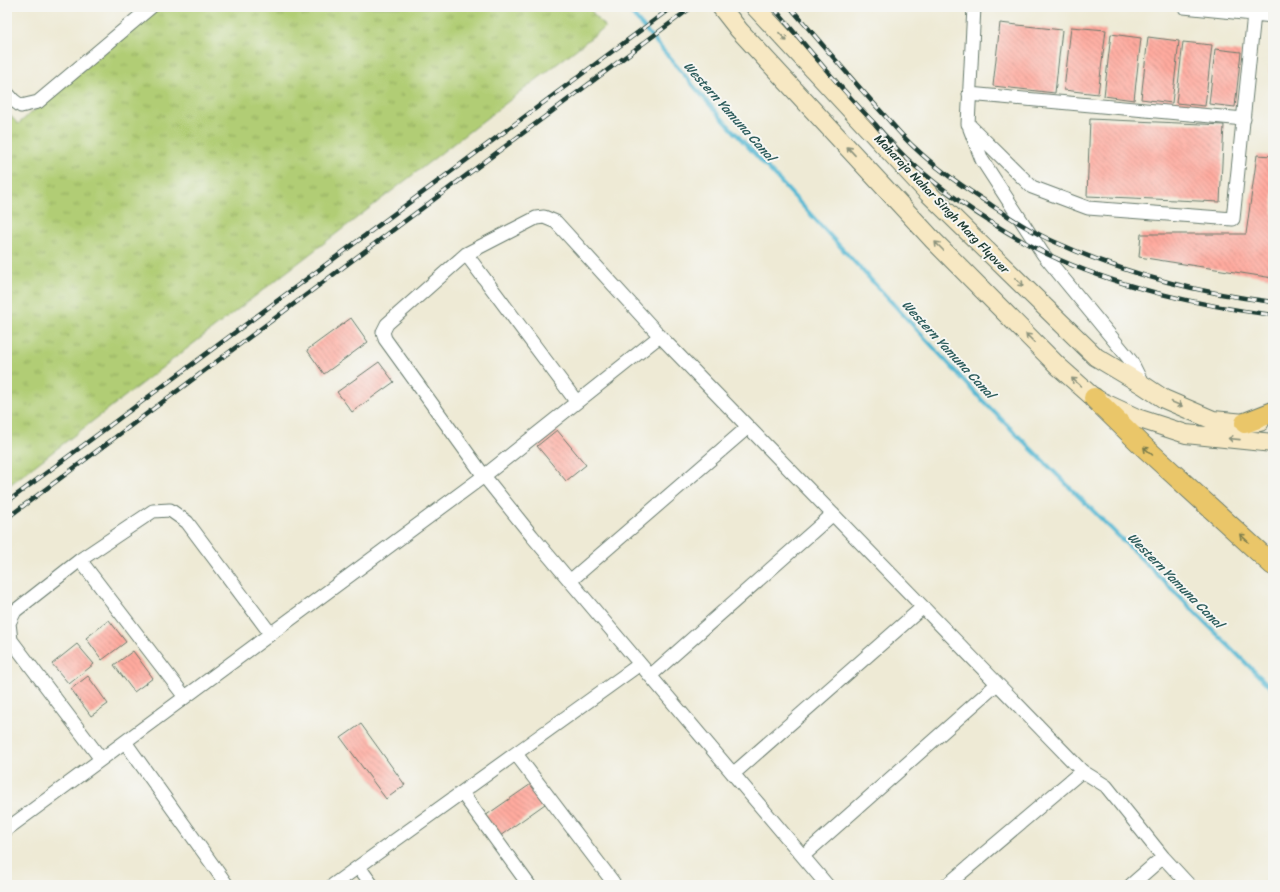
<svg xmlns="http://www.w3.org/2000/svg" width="1280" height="892" font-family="Sriracha,sans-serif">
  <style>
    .park { fill: url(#park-tufts); stroke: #688554 }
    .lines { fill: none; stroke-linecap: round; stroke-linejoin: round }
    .stream { stroke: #55b8d3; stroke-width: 4 }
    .building { fill: url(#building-back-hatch) }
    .minor-casing { stroke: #677a6c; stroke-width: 15 }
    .secondary-casing { stroke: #677a6c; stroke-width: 20 }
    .primary-casing { stroke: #677a6c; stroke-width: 22 }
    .minor { stroke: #fff; stroke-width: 13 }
    .secondary { stroke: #f7e8c3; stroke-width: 18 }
    .primary { stroke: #eac669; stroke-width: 20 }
    .rail-casing { stroke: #1f3d34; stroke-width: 4.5 }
    .rail { stroke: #f6f6f2; stroke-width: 3; stroke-dasharray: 9; stroke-linecap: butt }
    .oneway { stroke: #8b927c }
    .oneway2 { stroke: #7a7b4c }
    .labels { text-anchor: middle; stroke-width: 4; stroke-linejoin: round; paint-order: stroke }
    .street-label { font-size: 12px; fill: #1f3d34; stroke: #f6f6f2 }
    .water-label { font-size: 13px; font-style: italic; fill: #2c5c5c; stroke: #f6f6f2 }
  </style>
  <defs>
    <pattern id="park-tufts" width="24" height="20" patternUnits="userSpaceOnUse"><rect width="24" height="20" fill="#b1cd74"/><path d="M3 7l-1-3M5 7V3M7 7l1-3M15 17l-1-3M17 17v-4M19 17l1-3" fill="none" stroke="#8fa860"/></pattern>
    <pattern id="building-back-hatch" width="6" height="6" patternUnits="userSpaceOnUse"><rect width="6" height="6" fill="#ffaa9f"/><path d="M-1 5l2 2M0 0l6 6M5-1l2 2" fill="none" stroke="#ce8c82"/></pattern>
  </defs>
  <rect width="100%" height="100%" fill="#f6f6f2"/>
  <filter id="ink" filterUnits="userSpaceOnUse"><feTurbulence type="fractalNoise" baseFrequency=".025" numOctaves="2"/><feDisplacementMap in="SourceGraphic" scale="8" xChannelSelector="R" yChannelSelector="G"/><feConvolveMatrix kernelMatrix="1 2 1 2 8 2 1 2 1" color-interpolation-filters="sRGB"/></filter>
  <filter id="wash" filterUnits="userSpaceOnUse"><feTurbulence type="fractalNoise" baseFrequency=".012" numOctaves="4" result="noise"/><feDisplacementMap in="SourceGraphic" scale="16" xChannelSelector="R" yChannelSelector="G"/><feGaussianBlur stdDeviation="0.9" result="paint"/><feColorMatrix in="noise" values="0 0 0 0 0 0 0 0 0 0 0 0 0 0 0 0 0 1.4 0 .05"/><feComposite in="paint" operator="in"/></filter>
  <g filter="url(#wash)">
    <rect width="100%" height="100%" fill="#eeead5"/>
    <path class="park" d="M 158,7 L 588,7 L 605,27 L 7,487 L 7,112 L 18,124 Z"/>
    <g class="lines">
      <path class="stream" d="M 626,7 L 716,112 L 981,399 L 1273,690"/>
    </g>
    <g id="blocks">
      <path class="building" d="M 1000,23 L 1062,30 L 1055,93 L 993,86 Z
        M 1071,27 L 1106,30 L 1098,94 L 1064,90 Z
        M 1111,34 L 1141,38 L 1134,100 L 1104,96 Z
        M 1148,37 L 1179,41 L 1172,103 L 1141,99 Z
        M 1183,42 L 1212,45 L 1205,106 L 1176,103 Z
        M 1215,49 L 1241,52 L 1235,107 L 1209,104 Z
        M 1272,49 L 1273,49 L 1273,74 L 1269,73 Z
        M 1090,119 L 1224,125 L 1220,202 L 1087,196 Z
        M 1257,155 L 1273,156 L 1273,278 L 1139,257 L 1141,234 L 1246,234 Z
        M 351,318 L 368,342 L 324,374 L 307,350 Z
        M 379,362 L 394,382 L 352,412 L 337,392 Z
        M 557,430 L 586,465 L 566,481 L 537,446 Z
        M 109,620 L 126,642 L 102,660 L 86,638 Z
        M 77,644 L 94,664 L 69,684 L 52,664 Z
        M 133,651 L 153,678 L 134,692 L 114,665 Z
        M 88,676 L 108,704 L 91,716 L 71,689 Z
        M 361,724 L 405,785 L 386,799 L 341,738 Z
        M 531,784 L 545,804 L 500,836 L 485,816 Z"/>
    </g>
  </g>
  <g filter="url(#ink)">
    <use href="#blocks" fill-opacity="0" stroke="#677a6c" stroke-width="1"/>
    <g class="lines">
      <defs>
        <path id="minor" d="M 974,7 L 968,124 L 1032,187 L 1088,208 L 1233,219 L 1254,14
          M 1184,7 L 1273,16
          M 7,93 L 13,100 L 21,106 L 38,102 L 151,7
          M 969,94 L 1244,119
          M 970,129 L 982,160 L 1043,254 L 1131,361 L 1143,385
          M 466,254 L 576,401
          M 80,560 L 185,697
          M 570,581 L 748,427
          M 650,676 L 833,514
          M 125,742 L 227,885
          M 516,754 L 613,882 L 613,885
          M 101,759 L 11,640 L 9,623 L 15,611 L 80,560 L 153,511 L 170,510 L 187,522 L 270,633
          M 1082,771 L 1106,786 L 1163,857
          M 733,774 L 923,607
          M 462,793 L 529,885
          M 7,829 L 484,476 L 660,336
          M 803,856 L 997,684
          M 359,867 L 372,885
          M 333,885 L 640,664
          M 827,885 L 532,536 L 484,476 L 385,339 L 383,332 L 387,324 L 466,254 L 536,218 L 544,217 L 556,222 L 660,336 L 1082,771 L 947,885
          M 1131,885 L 1163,857 L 1189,885"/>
        <path id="secondary" d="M 721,7 L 739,30 L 933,240 L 1058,366 L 1094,398 L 1137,418 L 1186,434 L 1273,443
          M 755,7 L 928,193 L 1096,357 L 1143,385 L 1164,399 L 1213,420 L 1245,423 L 1260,422"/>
        <path id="primary" d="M 1094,398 L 1143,446 L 1273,565
          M 1245,423 L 1273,412"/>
      </defs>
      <use href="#minor" class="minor-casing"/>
      <use href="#secondary" class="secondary-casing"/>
      <use href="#primary" class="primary-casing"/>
      <use href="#minor" class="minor"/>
      <use href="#secondary" class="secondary"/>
      <use href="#primary" class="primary"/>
      <defs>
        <path id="rail" d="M 773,7 C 806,46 839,87 875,124 C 885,136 895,148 906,158 C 947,195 997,229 1047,254 C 1114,286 1200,306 1273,315
          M 790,7 C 822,44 853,81 886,117 C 895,127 904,138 915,148 C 935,167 959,184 982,199 C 1005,214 1029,231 1055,242 C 1123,273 1198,293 1273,302
          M 7,502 L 672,7
          M 7,518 L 692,7"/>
      </defs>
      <use href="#rail" class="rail-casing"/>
      <use href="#rail" class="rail"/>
    </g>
    <defs><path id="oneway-shaft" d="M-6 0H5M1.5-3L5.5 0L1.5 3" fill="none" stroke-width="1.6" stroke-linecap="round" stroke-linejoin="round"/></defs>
    <g class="oneway">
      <use href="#oneway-shaft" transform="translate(783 37) rotate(47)"/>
      <use href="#oneway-shaft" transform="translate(851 151) rotate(-133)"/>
      <use href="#oneway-shaft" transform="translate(939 246) rotate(-135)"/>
      <use href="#oneway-shaft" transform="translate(1019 282) rotate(45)"/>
      <use href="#oneway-shaft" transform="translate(1030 338) rotate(-135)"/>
      <use href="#oneway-shaft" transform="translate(1076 382) rotate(-139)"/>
      <use href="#oneway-shaft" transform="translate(1177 404) rotate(23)"/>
      <use href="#oneway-shaft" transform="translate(1234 439) rotate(-174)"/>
    </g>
    <g class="oneway2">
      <use href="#oneway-shaft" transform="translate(1148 451) rotate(-138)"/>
      <use href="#oneway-shaft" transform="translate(1244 538) rotate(-138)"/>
    </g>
  </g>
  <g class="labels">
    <g class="street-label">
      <text transform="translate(942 204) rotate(46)" y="4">Maharaja Nahar Singh Marg Flyover</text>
    </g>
    <g class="water-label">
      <text transform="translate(730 111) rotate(48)" y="5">Western Yamuna Canal</text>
      <text transform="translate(949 349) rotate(47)" y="5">Western Yamuna Canal</text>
      <text transform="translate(1176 580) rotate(45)" y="5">Western Yamuna Canal</text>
    </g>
  </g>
  <rect width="1280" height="892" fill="none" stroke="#f6f6f2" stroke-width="24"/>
</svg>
